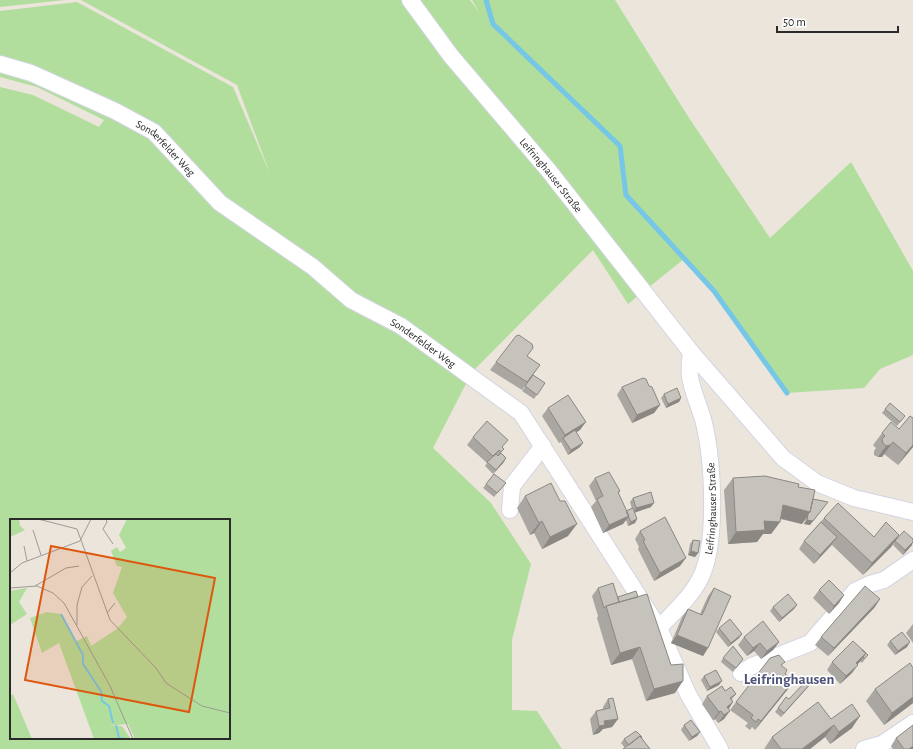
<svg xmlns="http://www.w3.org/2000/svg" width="913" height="749" font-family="'Alegreya Sans',sans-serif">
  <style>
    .green { fill: #b1de9c; fill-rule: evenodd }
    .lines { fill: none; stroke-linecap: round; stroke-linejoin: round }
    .stream { stroke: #75c6e7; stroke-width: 5 }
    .minor-casing { stroke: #d2d4e2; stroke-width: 18 }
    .minor { stroke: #fff; stroke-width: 16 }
    .wall { fill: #aaa7a2 }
    .shaded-wall { fill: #8b8884 }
    .building { fill: #c6c2bc; stroke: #8b8884 }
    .labels { text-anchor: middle; stroke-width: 3.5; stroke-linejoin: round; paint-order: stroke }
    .street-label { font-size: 11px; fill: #2a2a2a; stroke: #fff }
    .district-label { font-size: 15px; font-weight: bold; fill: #4d5378; stroke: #fff }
    .inset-river { fill: none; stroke: #75c6e7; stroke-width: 2 }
    .inset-road { fill: none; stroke: #9e9a95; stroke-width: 1 }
    .view { fill: #de570e; fill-opacity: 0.15; stroke: #de570e; stroke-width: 2 }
    .inset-edge { fill: none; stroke: #2a2a2a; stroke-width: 2 }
  </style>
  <rect width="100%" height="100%" fill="#ebe5dc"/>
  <path class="green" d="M 0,0 L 65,0 L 0,7 Z
    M 81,0 L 470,0 L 479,12 L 472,0 L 615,0 L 689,118 L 770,238 L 851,162 L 913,271 L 913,355 L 880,369 L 864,388 L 787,393 L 714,291 L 684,259 L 628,304 L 593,250 L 472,372 L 433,448 L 491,503 L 531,564 L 512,640 L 512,710 L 537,711 L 562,749 L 0,749 L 0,87 L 33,95 L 99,127 L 104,120 L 37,87 L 0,77 L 0,11 L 77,2 L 233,87 L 270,174 L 237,85 ZM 11,520 L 229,520 L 229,738 L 11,738 Z"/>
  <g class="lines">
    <path class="stream" d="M 486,0 L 493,24 L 620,146 L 626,195 L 714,291 L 787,393"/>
    <defs>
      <g id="minor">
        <path id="s1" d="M 410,0 L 451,56 L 549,171 L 691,352 L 783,458 L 817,483 L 854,498 L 913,512"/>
        <path id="s2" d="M 0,64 L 31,73 L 115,111 L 154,132 L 220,203 L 313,267 L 351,300 L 401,326 L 521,413 L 659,628 L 688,694 L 720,749"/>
        <path d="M 510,510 L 512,486 L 543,446"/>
        <path id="s3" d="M 659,628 C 673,613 690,598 700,579 C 718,544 713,461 704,423 C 700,407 692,392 690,376 C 689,368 690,359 691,352"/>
        <path d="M 741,673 L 752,666 L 810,643 L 855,591 L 870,584 L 884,580 L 913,560"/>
        <path d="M 864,749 L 882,744 L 913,723"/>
      </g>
    </defs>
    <use href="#minor" class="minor-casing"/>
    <use href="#minor" class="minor"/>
  </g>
  <path class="wall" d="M 527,356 L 540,365 L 522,390 L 490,370 L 496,362 Z
    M 533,375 L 545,383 L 534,399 L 522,391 Z
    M 649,386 L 660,405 L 654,413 L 632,423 L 617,395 L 622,387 Z
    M 664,394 L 681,398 L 679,402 L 666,408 L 661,398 Z
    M 548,408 L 580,430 L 576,432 L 580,447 L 568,455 L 561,442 L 559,443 L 542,416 Z
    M 885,409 L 902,420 L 897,426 L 882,413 Z
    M 913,418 L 913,447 L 898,465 L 884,454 L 882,457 L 878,457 L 874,455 L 874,451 L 876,448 L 873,445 L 882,433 L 899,429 Z
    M 473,437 L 503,448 L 501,453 L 504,462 L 493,474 L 485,466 L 487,463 L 467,445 Z
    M 595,478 L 620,491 L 618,493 L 626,511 L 632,509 L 630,502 L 633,498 L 651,507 L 634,512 L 637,519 L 635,523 L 628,526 L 626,520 L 623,524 L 603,533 L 591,507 L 596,501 L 589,486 Z
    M 733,478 L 798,487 L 813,499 L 810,525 L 804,524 L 806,519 L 802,524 L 780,519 L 780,522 L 771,534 L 763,534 L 757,542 L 728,544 L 724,490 Z
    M 506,483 L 494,497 L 483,488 L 486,484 Z
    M 525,496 L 568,536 L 542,549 L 534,533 L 530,535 L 517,508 Z
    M 824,518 L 874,537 L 899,535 L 891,547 L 863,575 L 832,545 L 814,564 L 799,549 L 804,541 Z
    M 640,531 L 680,566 L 654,581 L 638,549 L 639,547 L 635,539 Z
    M 693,540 L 698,553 L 695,557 L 688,555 L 690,544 Z
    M 895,541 L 912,545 L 903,555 L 893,545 Z
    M 598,588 L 618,597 L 675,693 L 646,701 L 632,659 L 611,665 L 597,618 L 598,616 L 592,596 Z
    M 714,588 L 708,648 L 703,656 L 671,643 L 682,617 L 688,609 L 700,614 L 708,596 Z
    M 819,590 L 844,595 L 839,603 L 829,614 L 813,598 Z
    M 797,605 L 794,609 L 779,622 L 770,611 L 773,607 Z
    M 875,607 L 828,656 L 815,645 L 821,637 Z
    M 913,624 L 913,643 L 906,633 Z
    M 719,628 L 742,634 L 739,638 L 728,647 L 716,632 Z
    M 744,637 L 779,642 L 773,650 L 761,659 L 754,651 L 747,656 L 738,645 Z
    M 890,641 L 907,647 L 895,655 L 887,645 Z
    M 868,655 L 862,663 L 860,661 L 857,664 L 852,673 L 840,684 L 827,670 L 832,662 Z
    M 723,658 L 743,659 L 733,672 L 721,662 Z
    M 782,666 L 785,674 L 788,689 L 755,730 L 752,727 L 750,730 L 745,726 L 748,723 L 730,710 L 736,702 Z
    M 913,668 L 913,703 L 884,725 L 866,701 L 875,689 Z
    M 704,676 L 719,685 L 707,691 L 701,680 Z
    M 808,687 L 781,717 L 775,712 L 778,708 L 789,699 Z
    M 725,691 L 736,694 L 732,699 L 733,702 L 728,709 L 724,719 L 718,723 L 715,719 L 713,720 L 702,704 L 707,696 Z
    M 608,699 L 618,719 L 612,727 L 603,729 L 599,733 L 593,735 L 590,719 L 596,711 L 603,709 L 603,707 Z
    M 831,719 L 852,728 L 830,744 L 825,737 L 810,749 L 764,749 L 772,737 Z
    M 684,725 L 700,732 L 697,736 L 689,741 L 681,730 Z
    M 641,738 L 625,748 L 621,743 L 624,739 Z
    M 896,738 L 913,749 L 893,749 L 891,746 Z"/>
  <path class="shaded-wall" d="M 681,398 L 679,402 L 666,408 L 668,404 Z
    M 660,405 L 654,413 L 632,423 L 637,415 Z
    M 586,422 L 580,430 L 564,440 L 563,438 L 559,443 L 565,435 Z
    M 893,442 L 882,457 L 878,457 L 886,446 Z
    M 583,443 L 580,447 L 568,455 L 571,450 Z
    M 913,445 L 913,447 L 898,465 L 906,453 Z
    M 506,458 L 504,462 L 493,474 L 496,470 Z
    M 654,503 L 651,507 L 634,513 L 636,508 Z
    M 783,505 L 810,512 L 802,524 L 775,517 Z
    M 825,506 L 810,525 L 804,524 L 807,520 Z
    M 629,516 L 623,524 L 603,533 L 609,525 Z
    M 637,519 L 635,523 L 628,526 L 631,522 Z
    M 542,521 L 534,533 L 530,535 L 539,523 Z
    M 764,521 L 780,522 L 771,534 L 763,534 L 757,542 L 728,544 L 736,532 Z
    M 577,524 L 568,536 L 542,549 L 550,537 Z
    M 899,535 L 891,547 L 863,575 L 872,563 Z
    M 837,537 L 831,545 L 814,564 L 820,555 Z
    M 913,542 L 912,545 L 903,555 L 905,550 Z
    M 691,551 L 698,553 L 695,557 L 688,555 Z
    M 686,558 L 680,566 L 654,581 L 660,573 Z
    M 844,595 L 839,603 L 829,614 L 834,606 Z
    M 880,599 L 875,607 L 828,656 L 834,648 Z
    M 797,605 L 794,609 L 779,622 L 782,618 Z
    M 742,634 L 739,638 L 728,647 L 731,643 Z
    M 677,635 L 708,648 L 703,656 L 671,643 Z
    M 779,642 L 773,650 L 761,659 L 767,651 Z
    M 910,642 L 907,647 L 895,655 L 898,651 Z
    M 760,643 L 754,651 L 747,656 L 753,648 Z
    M 640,647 L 632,659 L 611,665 L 620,653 Z
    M 866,653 L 860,662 L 850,671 L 856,663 Z
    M 858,665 L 852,673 L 840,684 L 846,676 Z
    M 794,680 L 788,689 L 755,730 L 761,721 Z
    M 683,681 L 675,693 L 646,701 L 654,689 Z
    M 722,681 L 719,685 L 707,691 L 710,687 Z
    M 811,683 L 808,687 L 781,717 L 784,713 Z
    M 913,697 L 913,703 L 884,725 L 892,713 Z
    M 733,702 L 728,710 L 727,707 Z
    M 721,711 L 715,719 L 713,720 L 719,712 Z
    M 730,711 L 724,719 L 718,723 L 724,715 Z
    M 860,716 L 852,728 L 830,744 L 839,732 Z
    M 618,719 L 612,727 L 603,729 L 599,733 L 593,735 L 599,726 L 604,721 Z
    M 834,725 L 825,737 L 810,749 L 802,749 Z
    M 700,732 L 697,736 L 689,741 L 692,737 Z
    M 913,746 L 913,749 L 909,749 Z"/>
  <path class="building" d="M 519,335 L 532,344 L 533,348 L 527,356 L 540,365 L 527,382 L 496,362 L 516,336 Z
    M 533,375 L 545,383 L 537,395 L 525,386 Z
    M 643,378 L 646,379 L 649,386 L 652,387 L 660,405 L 637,415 L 622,387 Z
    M 677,388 L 681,398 L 668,404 L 664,394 Z
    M 568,395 L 586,422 L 565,435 L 548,408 Z
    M 890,403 L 905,416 L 900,422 L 885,409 Z
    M 910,416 L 913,418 L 913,445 L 906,453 L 893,442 L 890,445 L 886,446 L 883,443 L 882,439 L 885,436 L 882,433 L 891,422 L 899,429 Z
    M 487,421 L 508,440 L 502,447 L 504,449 L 501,452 L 499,450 L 493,456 L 473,437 Z
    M 575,430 L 583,443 L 571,450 L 563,438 Z
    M 501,453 L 506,458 L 496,470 L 487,462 L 496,454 L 498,456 Z
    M 609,472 L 620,491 L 618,492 L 629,516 L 609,525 L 597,499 L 603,496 L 595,478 Z
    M 494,474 L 506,483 L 497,493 L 486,484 Z
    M 765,476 L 799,484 L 798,487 L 815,490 L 810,512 L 783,505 L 780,522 L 764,521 L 765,530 L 736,532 L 733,478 Z
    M 551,483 L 560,501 L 565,501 L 577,524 L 550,537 L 542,521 L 539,523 L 525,496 Z
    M 651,492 L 654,503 L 636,508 L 633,498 Z
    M 813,499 L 828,502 L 813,521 L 807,520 L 808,514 L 810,512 Z
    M 838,503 L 874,537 L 886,522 L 899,535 L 872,563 L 824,518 Z
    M 633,508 L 637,519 L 631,522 L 626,511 Z
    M 665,517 L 686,558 L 660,573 L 643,541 L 645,540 L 640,531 Z
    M 821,522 L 837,537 L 820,555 L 804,541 Z
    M 904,531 L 913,539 L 913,542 L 905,550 L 895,541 Z
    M 693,540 L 700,541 L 698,553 L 691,551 Z
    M 829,580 L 844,595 L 834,606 L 819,590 Z
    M 613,583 L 619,602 L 606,606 L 604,608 L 598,588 Z
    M 865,586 L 880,599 L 834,648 L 821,637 Z
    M 714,588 L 731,596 L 708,648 L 677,635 L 688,609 L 702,615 Z
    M 636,591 L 638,597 L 619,602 L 618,597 Z
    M 647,594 L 671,665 L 683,664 L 683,681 L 654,689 L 640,647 L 620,653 L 606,606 Z
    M 788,594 L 797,605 L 782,618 L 773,607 Z
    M 730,619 L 742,634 L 731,643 L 719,628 Z
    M 763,621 L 779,642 L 767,651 L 760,643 L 753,648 L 744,637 Z
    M 902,632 L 910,642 L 898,651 L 890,641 Z
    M 853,641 L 866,653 L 856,663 L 858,665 L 846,676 L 832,662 Z
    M 733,646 L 743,659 L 736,668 L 723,658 Z
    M 862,650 L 868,655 L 864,659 L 863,657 L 866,653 Z
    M 779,655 L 785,662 L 781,665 L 787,670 L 785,674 L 794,680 L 761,721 L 758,719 L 756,722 L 751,718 L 753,715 L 736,702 L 770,658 Z
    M 910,663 L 913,668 L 913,697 L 892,713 L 875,689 Z
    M 716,670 L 722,681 L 710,687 L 704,676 Z
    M 807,680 L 811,683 L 784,713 L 778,708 L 786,697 L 789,699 Z
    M 722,686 L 725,691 L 731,687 L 736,694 L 730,698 L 733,702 L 727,707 L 730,711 L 724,715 L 721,711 L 719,712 L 707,696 Z
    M 613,698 L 618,719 L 604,721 L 605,725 L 599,726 L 596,711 L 610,708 L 608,699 Z
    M 818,702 L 831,719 L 852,704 L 860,716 L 839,732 L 834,725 L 802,749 L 781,749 L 772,737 Z
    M 691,720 L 700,732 L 692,737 L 684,725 Z
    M 913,725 L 913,746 L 909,749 L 904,749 L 896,738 Z
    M 636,731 L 642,737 L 641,738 L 640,736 L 629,745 L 624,739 Z
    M 640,736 L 650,749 L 623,749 Z"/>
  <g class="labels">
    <g class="street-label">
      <text dy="4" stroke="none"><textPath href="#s2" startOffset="188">Sonderfelder Weg</textPath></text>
      <text dy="4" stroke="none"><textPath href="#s1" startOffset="225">Leifringhauser Straße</textPath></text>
      <text dy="4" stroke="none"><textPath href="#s2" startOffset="513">Sonderfelder Weg</textPath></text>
      <text dy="4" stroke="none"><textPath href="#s3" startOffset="136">Leifringhauser Straße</textPath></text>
    </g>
    <g class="district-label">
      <text x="789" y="684">Leifringhausen</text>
    </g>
  </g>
  <g transform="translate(10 519)">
    <rect width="220" height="220" fill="#ebe5dc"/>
    <path d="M 0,0 L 9,0 L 10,7 L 15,11 L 0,18 ZM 117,0 L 220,0 L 220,220 L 125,220 L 118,205 L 99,207 L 112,207 L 121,220 L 84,220 L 49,124 L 32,134 L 20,99 L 37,93 L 51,95 L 65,123 L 77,117 L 81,127 L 107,110 L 117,98 L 103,74 L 112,48 L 107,47 L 101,32 L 107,28 L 110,33 L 116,29 L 109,16 ZM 17,69 L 9,83 L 17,95 L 0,106 L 0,72 ZM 3,175 L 22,220 L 23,220 L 0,220 L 0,177 Z" fill="#b1de9c"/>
    <path class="inset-river" d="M 51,95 L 73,136 L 73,145 L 91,172 L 92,182 L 99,187 L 103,204M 106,206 L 109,219 L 114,220"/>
    <path class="inset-road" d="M 28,0 L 67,10 L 100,101 L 146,149 L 156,164 L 192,187 L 220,194M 96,0 L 97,3 L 93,10 L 103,25M 23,11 L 31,36M 14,27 L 17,42M 0,54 L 12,44 L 70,22 L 81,0M 25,67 L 56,49 L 69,47M 0,69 L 27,67 L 43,74 L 54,84 L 100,167 L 123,220M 97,94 L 105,84M 67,106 L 67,86 L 72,68 L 82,57"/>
    <path class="view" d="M 41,27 L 205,59 L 179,193 L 15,161 Z"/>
    <rect width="220" height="220" class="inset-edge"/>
  </g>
  <path d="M777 26v6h121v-6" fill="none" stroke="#2a2a2a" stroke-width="2"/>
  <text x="783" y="26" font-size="12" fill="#2a2a2a" stroke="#ffffff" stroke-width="3" paint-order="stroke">50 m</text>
</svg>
